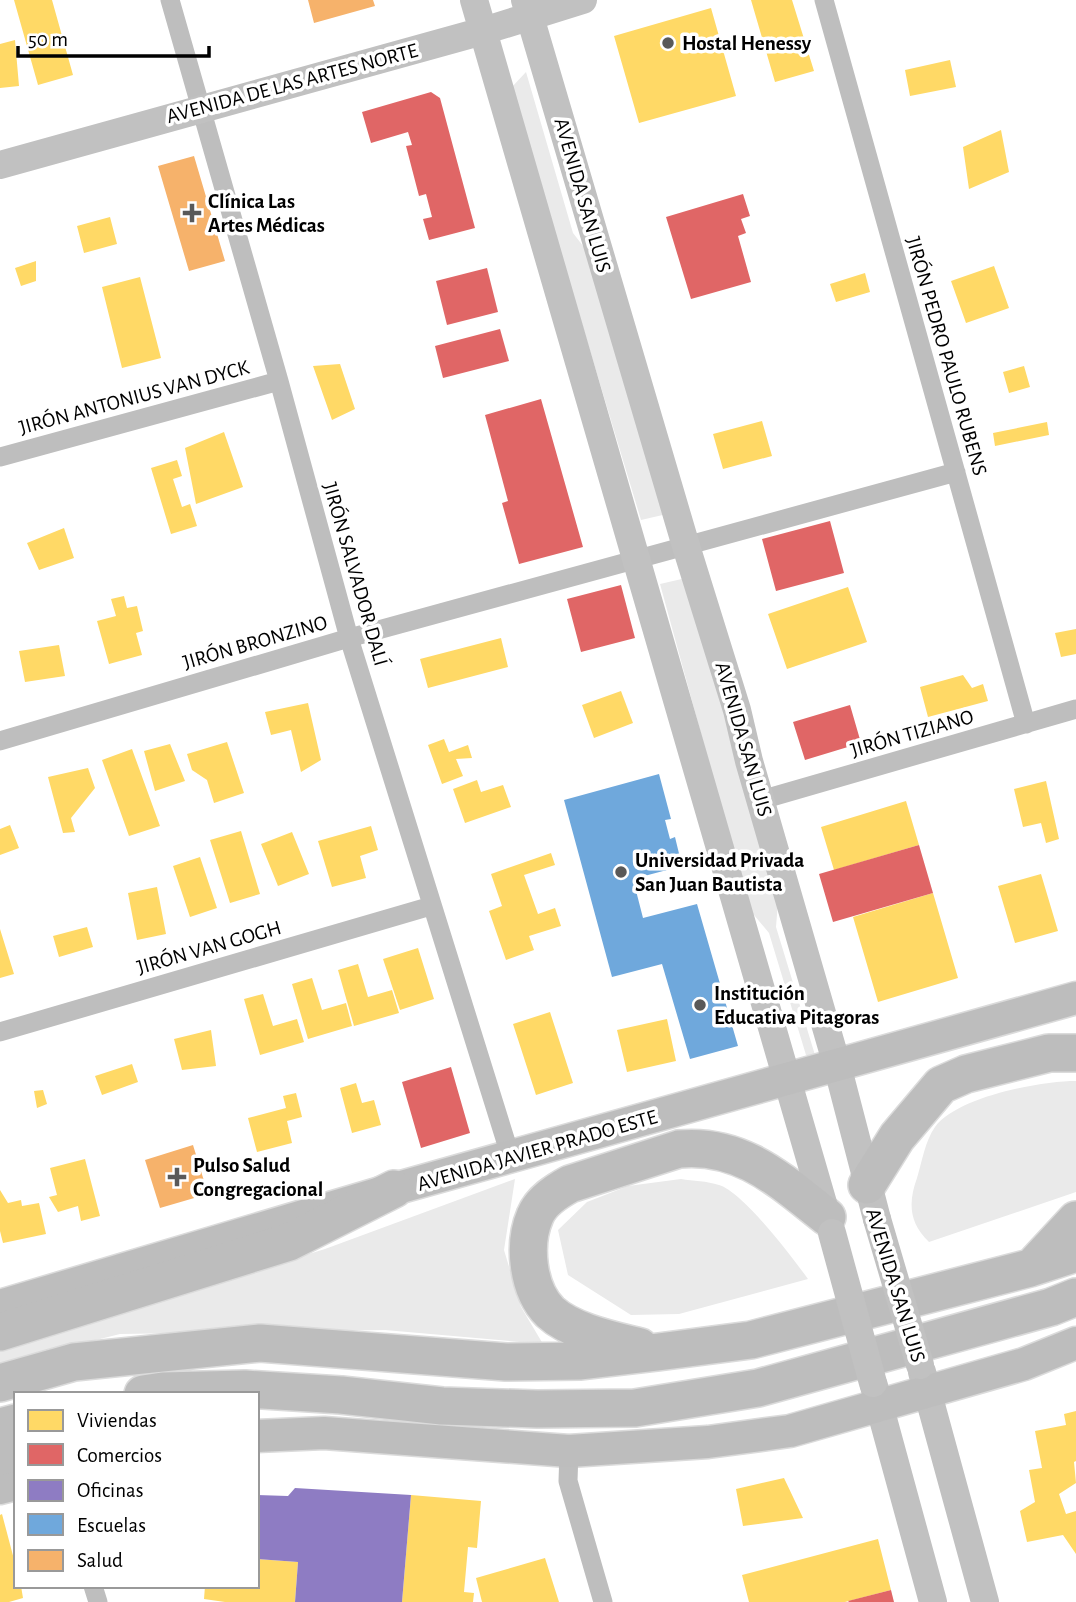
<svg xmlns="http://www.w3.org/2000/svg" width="1076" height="1602" font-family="'Alegreya Sans',sans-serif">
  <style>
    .grass { fill: #eaeaea }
    .homes { fill: #ffd966 }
    .shops { fill: #e06666 }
    .offices { fill: #8e7cc3 }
    .schools { fill: #6fa8dc }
    .health { fill: #f6b26b }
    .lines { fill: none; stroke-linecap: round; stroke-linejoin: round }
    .primary-casing { stroke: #dbdbdb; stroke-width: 35 }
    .highway-casing { stroke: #dbdbdb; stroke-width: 40 }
    .street { stroke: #bebebe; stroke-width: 19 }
    .secondary { stroke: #c1c1c1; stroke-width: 28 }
    .primary { stroke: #bdbdbd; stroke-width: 32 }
    .highway { stroke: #bdbdbd; stroke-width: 37 }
    .secondary-bridge { stroke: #c1c1c1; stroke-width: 28 }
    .poi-dot { fill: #595959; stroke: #fff; stroke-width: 2.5 }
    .labels { text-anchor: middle; stroke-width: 7; stroke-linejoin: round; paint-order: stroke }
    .poi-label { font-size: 21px; font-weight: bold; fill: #000; stroke: #fff; text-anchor: start }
    .street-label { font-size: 21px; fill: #000; stroke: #fff }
  </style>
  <rect width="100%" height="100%" fill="#fff"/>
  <path class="grass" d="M 526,72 L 573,233 L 590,255 L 667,514 L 641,520 L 511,88 Z
    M 686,578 L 778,902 L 776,927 L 815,1055 L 806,1055 L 769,933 L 749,909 L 660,584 Z
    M 1076,1081 L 1076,1192 L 929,1242 C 909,1223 908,1203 917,1178 C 922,1162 925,1141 935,1127 C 957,1097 1040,1081 1076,1081 Z
    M 515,1179 L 504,1250 L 521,1307 L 543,1344 L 385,1330 L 120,1334 L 0,1364 L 0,1350 L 325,1249 Z
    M 681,1179 C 693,1181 707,1181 719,1185 C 743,1192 792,1257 808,1279 L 679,1314 L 631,1315 L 568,1275 L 558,1230 L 587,1202 L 628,1186 Z"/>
  <path class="homes" d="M 14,0 L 52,0 L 73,75 L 38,85 Z
    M 751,0 L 792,0 L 814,71 L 775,82 Z
    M 711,8 L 736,96 L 639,123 L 614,36 Z
    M 15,40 L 19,86 L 0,88 L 0,44 Z
    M 950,60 L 956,87 L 910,96 L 905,70 Z
    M 1001,130 L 1009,172 L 969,189 L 963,147 Z
    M 110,217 L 117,244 L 84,253 L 77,226 Z
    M 36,261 L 36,281 L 21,286 L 15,268 Z
    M 994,266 L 1009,308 L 966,323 L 951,281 Z
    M 865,273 L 870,292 L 836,302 L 830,284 Z
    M 140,277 L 161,358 L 122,368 L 102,287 Z
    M 340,364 L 355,409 L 332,420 L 313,366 Z
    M 1024,366 L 1030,387 L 1009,393 L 1003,372 Z
    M 762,421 L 772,456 L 723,469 L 713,434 Z
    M 1047,422 L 1049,435 L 995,446 L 993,433 Z
    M 224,432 L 243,487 L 196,504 L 185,448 Z
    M 177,460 L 182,476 L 173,479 L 182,507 L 190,504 L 197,526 L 171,534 L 151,468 Z
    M 64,528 L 74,558 L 39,570 L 27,543 Z
    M 848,587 L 867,642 L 787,669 L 768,614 Z
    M 124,596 L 127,608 L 137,606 L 143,631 L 136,633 L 142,655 L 109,664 L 97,621 L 116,616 L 111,599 Z
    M 1076,629 L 1076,654 L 1061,657 L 1055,633 Z
    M 501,638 L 508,667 L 428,688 L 420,659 Z
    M 59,645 L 65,676 L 25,682 L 19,651 Z
    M 963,675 L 972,688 L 983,684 L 988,701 L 928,717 L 920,687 Z
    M 621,691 L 633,723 L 594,738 L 582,705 Z
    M 308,703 L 321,760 L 301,772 L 291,730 L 271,735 L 265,712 Z
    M 444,739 L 449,752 L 468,745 L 472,758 L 456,759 L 463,776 L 442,784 L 428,745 Z
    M 227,742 L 244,793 L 214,803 L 207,780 L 192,770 L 187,754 Z
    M 170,744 L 185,781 L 155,791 L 144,751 Z
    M 132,749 L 160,826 L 129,836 L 102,760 Z
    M 88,768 L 95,788 L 71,818 L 75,832 L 63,833 L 48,777 Z
    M 477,780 L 481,792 L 503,785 L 511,807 L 465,823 L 453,789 Z
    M 1046,781 L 1059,839 L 1046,843 L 1041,823 L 1023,827 L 1014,789 Z
    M 906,801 L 919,845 L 834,870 L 821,827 Z
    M 10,825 L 19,848 L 0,855 L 0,829 Z
    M 371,826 L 378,850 L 360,856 L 366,878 L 332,887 L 318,841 Z
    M 241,831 L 260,894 L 230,903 L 210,840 Z
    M 292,832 L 309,874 L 278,886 L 261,844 Z
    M 551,853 L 555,865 L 524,875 L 538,914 L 555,908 L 561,926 L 529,936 L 534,950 L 506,960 L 489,911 L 502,906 L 491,874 Z
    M 200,857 L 217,908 L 190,917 L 173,866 Z
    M 1041,874 L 1058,931 L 1015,943 L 998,886 Z
    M 157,887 L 166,934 L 137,940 L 128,893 Z
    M 933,893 L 958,978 L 878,1002 L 853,917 Z
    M 87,927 L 93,947 L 59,957 L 53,936 Z
    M 0,929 L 14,974 L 0,978 Z
    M 418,948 L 434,999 L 400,1010 L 383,959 Z
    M 358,964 L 368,997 L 392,990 L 399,1013 L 354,1026 L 338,970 Z
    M 312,978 L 322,1010 L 346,1003 L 352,1026 L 308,1039 L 292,984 Z
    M 263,994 L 273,1026 L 297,1019 L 304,1042 L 260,1055 L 244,999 Z
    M 550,1012 L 573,1083 L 536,1095 L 513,1024 Z
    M 667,1019 L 676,1061 L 627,1072 L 617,1030 Z
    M 211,1030 L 216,1066 L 182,1070 L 174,1039 Z
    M 132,1064 L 138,1082 L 102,1095 L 95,1076 Z
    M 356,1083 L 362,1103 L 374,1100 L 381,1125 L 352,1133 L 340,1088 Z
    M 43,1090 L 47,1104 L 37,1108 L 34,1091 Z
    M 296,1093 L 302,1117 L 287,1121 L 292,1143 L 257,1152 L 248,1118 L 286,1108 L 283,1096 Z
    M 85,1159 L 100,1216 L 81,1221 L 78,1206 L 58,1212 L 49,1197 L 57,1195 L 50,1168 Z
    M 0,1190 L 8,1203 L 21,1200 L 22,1206 L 39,1203 L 46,1234 L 3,1243 L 0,1231 Z
    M 1076,1411 L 1076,1461 L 1074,1462 L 1076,1483 L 1059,1494 L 1066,1514 L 1076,1511 L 1076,1554 L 1063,1535 L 1027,1542 L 1020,1511 L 1035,1502 L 1029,1470 L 1042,1468 L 1035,1431 L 1066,1425 L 1064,1414 Z
    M 784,1478 L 803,1518 L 743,1526 L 736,1489 Z
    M 411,1495 L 481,1501 L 477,1548 L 468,1547 L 464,1592 L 474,1593 L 473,1602 L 402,1602 Z
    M 2,1514 L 16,1567 L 16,1586 L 21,1586 L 23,1598 L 9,1602 L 0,1602 L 0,1515 Z
    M 878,1539 L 891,1590 L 845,1602 L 749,1602 L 742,1575 Z
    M 545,1558 L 559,1602 L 482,1602 L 476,1578 Z
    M 257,1559 L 298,1562 L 295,1602 L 225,1602 L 204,1599 L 205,1586 L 257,1586 Z"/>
  <path class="shops" d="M 431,92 L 440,98 L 475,228 L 429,240 L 423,219 L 432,217 L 426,194 L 419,196 L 406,146 L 412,145 L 408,132 L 371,143 L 362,112 Z
    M 743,194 L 750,216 L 741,219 L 746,233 L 738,236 L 751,282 L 691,299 L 666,217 Z
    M 487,268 L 498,312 L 447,325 L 436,281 Z
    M 500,329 L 509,361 L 443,378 L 435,346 Z
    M 541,399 L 583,547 L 519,564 L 502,503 L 508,501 L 485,415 Z
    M 830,521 L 844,573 L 776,591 L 762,539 Z
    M 621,585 L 635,638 L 581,652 L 567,599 Z
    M 850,705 L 861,743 L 805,760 L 793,722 Z
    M 919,845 L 933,893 L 833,922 L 819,874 Z
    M 451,1067 L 470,1133 L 421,1148 L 402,1082 Z
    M 891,1590 L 894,1602 L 849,1602 L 848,1601 Z"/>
  <path class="offices" d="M 295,1488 L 411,1495 L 402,1602 L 295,1602 L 298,1562 L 257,1559 L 257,1495 L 288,1496 Z"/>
  <path class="schools" d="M 659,774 L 671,819 L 665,820 L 670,839 L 675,837 L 682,866 L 633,879 L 643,918 L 697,904 L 738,1046 L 690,1059 L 662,964 L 612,977 L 564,800 Z"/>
  <path class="health" d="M 308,0 L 373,0 L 375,6 L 314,23 Z
    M 194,156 L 225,261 L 189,271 L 158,166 Z
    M 193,1145 L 208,1194 L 160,1208 L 145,1160 Z"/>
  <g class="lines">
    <defs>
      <path id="primary" d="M 0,1306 L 394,1189 L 1076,998
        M 257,1436 L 324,1433 L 569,1451 L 708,1442 L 790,1431 L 1024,1364 L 1076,1343
        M 0,1488 L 16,1484"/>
      <path id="highway" d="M 867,1185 L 897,1137 L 941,1085 L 966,1074 L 1049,1053 L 1076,1053
        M 1036,1263 L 1076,1220
        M 0,1332 L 289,1242 L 394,1189
        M 640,1347 C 612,1340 572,1332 550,1312 C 527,1289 523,1244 535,1216 C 541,1201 557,1191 570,1184 L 679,1149 C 742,1143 781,1181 827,1217
        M 0,1383 L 74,1362 L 260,1343 L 506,1362 L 581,1361 L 658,1352 L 751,1340 L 1030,1268 L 1076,1253
        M 143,1394 L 163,1391 L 245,1389 L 341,1395 L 442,1406 L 537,1409 L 635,1408 L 758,1388 L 1051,1307 L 1076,1297
        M 0,1427 L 16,1423
        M 0,1456 L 16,1452"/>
    </defs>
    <use href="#primary" class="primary-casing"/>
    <use href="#highway" class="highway-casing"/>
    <path class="street" d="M 170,0 L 279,381 L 349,638 L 511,1158
      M 824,0 L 1026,724
      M 0,457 L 279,381
      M 0,741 L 349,638 L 956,472
      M 761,800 L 1076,709
      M 0,1032 L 431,906
      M 569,1451 L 568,1481 L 603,1602
      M 93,1586 L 98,1602"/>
    <path class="secondary" d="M 474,0 L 829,1224
      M 525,0 L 686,546 L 737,710 L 749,761 L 837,1065 L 877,1219
      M 0,165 L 483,31 L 583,0
      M 922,1372 L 985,1602
      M 874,1386 L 933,1602"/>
    <use href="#primary" class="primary"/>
    <use href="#highway" class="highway"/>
    <path class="secondary-bridge" d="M 877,1219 L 920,1365
      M 832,1233 L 873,1383"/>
  </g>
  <g class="poi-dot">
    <circle cx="668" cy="43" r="7"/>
    <path d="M188.5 202.5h7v7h7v7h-7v7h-7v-7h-7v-7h7z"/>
    <circle cx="621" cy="872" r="7"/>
    <circle cx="700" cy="1005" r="7"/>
    <path d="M173.5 1166.5h7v7h7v7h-7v7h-7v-7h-7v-7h7z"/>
  </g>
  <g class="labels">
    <g class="poi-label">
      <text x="682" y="50">Hostal Henessy</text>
      <text x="208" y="208">Clínica Las<tspan x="208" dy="24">Artes Médicas</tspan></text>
      <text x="635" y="867">Universidad Privada<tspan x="635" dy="24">San Juan Bautista</tspan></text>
      <text x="714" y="1000">Institución<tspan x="714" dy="24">Educativa Pitagoras</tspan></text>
      <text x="193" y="1172">Pulso Salud<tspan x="193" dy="24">Congregacional</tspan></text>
    </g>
    <g class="street-label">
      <text transform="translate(292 83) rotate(-15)" y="7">AVENIDA DE LAS ARTES NORTE</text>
      <text transform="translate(583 195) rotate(74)" y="7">AVENIDA SAN LUIS</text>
      <text transform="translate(947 356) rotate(74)" y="7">JIRÓN PEDRO PAULO RUBENS</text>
      <text transform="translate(134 397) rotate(-15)" y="7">JIRÓN ANTONIUS VAN DYCK</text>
      <text transform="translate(356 574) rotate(74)" y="7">JIRÓN SALVADOR DALÍ</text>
      <text transform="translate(255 642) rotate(-16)" y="7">JIRÓN BRONZINO</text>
      <text transform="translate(912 733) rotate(-16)" y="7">JIRÓN TIZIANO</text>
      <text transform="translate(744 739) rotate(74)" y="7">AVENIDA SAN LUIS</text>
      <text transform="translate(209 947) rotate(-16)" y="7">JIRÓN VAN GOGH</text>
      <text transform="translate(537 1150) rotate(-16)" y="7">AVENIDA JAVIER PRADO ESTE</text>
      <text transform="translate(896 1285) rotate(73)" y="7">AVENIDA SAN LUIS</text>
    </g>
  </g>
  <rect x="14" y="1392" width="245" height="196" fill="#ffffff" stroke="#999999" stroke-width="2"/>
  <rect x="28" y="1410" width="35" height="21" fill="#ffd966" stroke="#999999" stroke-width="2"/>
  <text x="77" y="1427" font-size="21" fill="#000000">Viviendas</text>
  <rect x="28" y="1444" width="35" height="21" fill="#e06666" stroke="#999999" stroke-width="2"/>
  <text x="77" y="1462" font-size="21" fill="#000000">Comercios</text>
  <rect x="28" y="1480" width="35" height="21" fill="#8e7cc3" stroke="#999999" stroke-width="2"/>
  <text x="77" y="1497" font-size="21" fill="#000000">Oficinas</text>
  <rect x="28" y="1514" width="35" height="21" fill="#6fa8dc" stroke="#999999" stroke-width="2"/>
  <text x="77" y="1532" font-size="21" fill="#000000">Escuelas</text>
  <rect x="28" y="1550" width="35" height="21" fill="#f6b26b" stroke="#999999" stroke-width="2"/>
  <text x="77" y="1567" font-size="21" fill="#000000">Salud</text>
  <path d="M18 46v10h191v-10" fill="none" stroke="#000000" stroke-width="3.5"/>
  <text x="28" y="46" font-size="21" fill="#000000" stroke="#ffffff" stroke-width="5" paint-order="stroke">50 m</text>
</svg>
